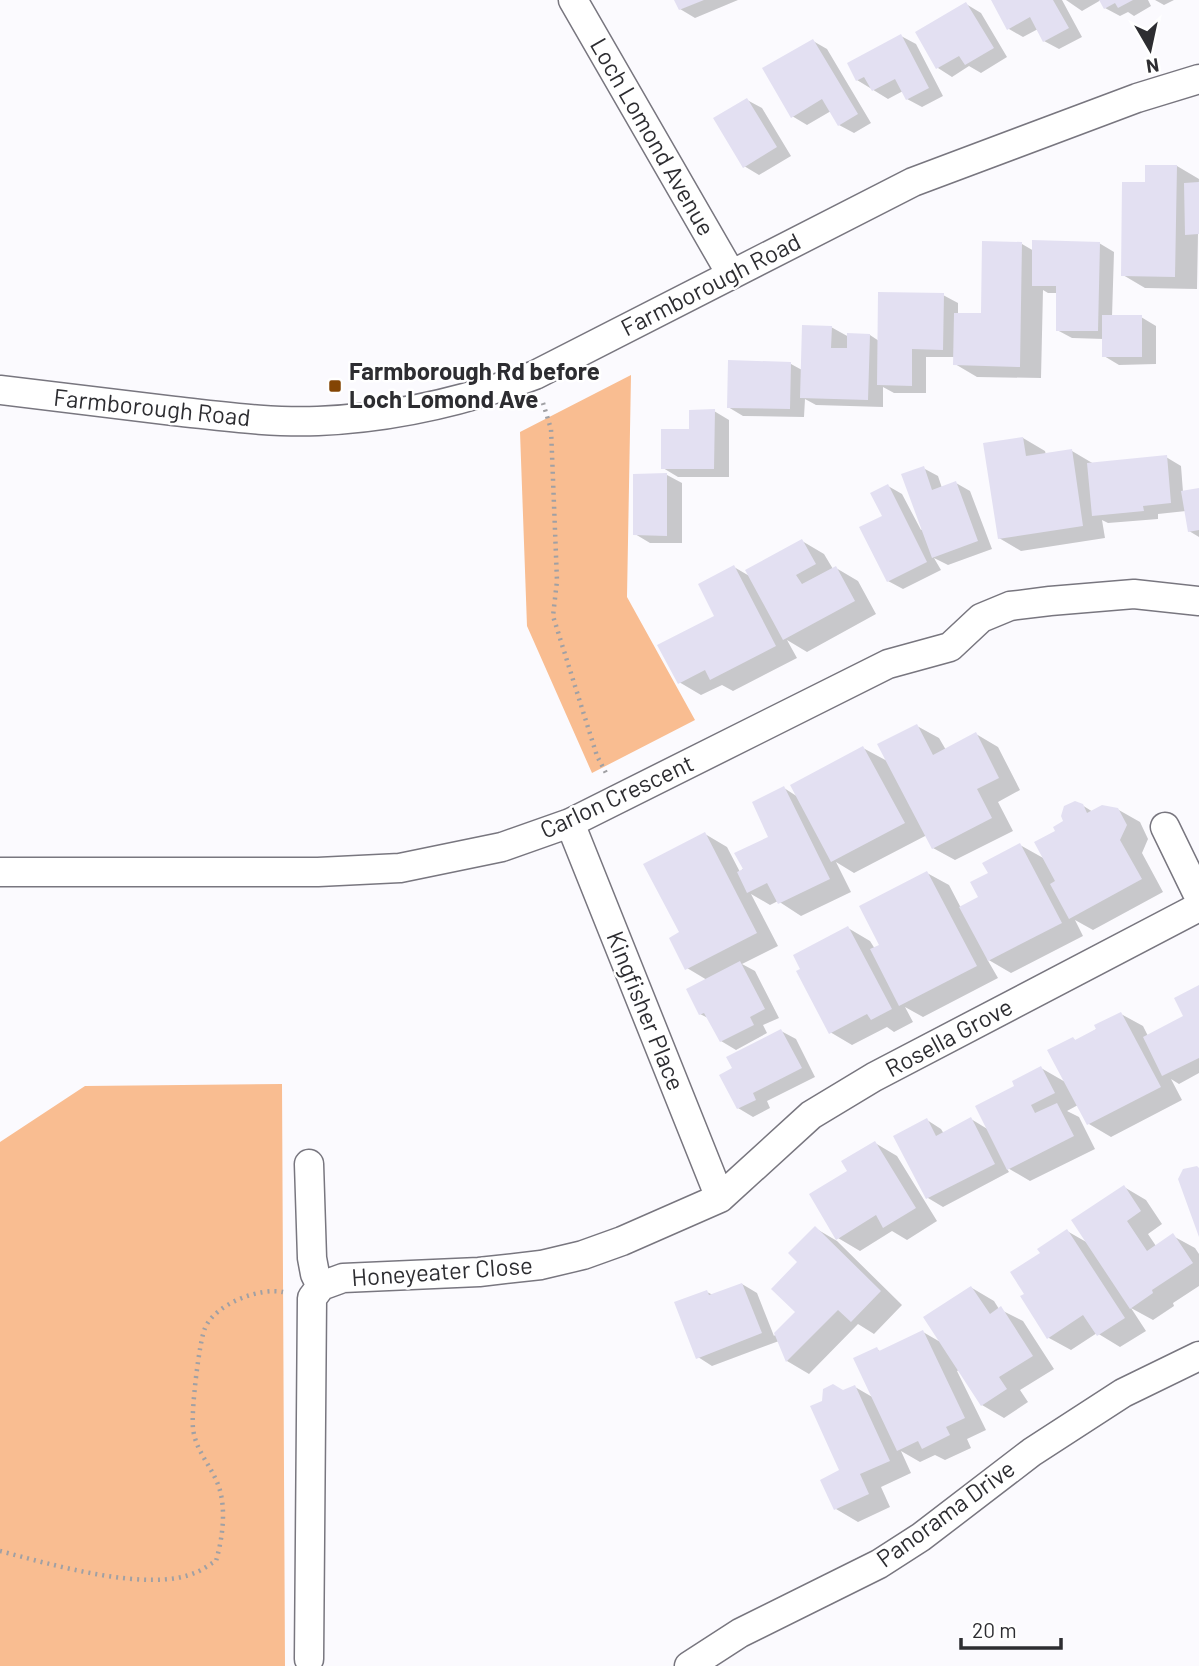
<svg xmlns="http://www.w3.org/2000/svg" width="1199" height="1666" font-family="Barlow,sans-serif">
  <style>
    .green { fill: #f9bd91 }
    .shadow { fill: #0003 }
    .building { fill: #e3e0f2 }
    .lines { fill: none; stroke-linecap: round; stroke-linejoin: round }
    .street-casing { stroke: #78767f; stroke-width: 31 }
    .path { stroke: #a0a0a4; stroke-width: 4.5; stroke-dasharray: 2 5; stroke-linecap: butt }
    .street { stroke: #fff; stroke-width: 28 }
    .poi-dot { fill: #834504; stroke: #fff; stroke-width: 2.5 }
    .labels { text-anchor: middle; stroke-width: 5; stroke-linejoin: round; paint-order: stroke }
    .street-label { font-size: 24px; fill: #2d2d31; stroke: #fff }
    .poi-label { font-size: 24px; font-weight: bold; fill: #2d2d31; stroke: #fff; text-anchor: start }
  </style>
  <rect width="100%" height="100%" fill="#fbfafe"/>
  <path class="green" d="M 631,375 L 627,597 L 695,720 L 592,773 L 527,626 L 520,432 Z
    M 282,1084 L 285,1666 L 0,1666 L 0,1142 L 85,1086 Z"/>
  <path class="shadow" d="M 676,0 L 738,0 L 695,18 L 680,9 Z
    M 993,0 L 1062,0 L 1082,37 L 1059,49 L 1044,41 L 1038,29 L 1023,37 L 1009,29 Z
    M 1066,0 L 1148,0 L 1151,6 L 1134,16 L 1128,12 L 1120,16 L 1105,8 L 1101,0 L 1082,11 Z
    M 1155,0 L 1174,0 L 1164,5 Z
    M 966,4 L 981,13 L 1007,57 L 981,73 L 969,66 L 952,77 L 938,68 Z
    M 901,36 L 916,44 L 943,96 L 922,107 L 907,99 L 903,91 L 888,99 L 857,80 Z
    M 813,41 L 827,49 L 871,123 L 854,133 L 839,125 L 831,111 L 807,125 L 792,116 Z
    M 747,100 L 762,108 L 791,156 L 759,175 L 744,166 Z
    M 1177,166 L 1199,179 L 1197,289 L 1145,288 L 1123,275 L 1147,184 Z
    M 1099,243 L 1114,252 L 1112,317 L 1141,317 L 1156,326 L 1156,364 L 1119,365 L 1104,356 L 1104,339 L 1072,338 L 1057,330 L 1058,293 L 1048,293 L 1043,290 L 1041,378 L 977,377 L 955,364 L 955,357 L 926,357 L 926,393 L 894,393 L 883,387 L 883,407 L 816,405 L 805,399 L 804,417 L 743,416 L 728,407 L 730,362 L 791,364 L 802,370 L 831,327 L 849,337 L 849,335 L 870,335 L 879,341 L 943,295 L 958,303 L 958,315 L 982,315 L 1022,244 L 1034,251 Z
    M 714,411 L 729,420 L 729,477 L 678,477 L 663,468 L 691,430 Z
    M 1023,438 L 1045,451 L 1046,455 L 1072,451 L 1094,464 L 1166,457 L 1181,466 L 1183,492 L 1199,490 L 1199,537 L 1189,531 L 1186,511 L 1158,514 L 1158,519 L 1108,523 L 1102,520 L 1105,538 L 1021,551 L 999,538 Z
    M 923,468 L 938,476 L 942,488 L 956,483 L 970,491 L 992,549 L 948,565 L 934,558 L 941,570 L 903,589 L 888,581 L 884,517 L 888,486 L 902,494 L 921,530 L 923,529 Z
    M 667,475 L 682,483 L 682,543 L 650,543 L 635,534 Z
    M 802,541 L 824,554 L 833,569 L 836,568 L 858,581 L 876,614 L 807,652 L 787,640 L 797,658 L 733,691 L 722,685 L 701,695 L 679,682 L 717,616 L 734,567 L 751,577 Z
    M 917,726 L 939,738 L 946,750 L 976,734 L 998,747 L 1020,790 L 998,802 L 1013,831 L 955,860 L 933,848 L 927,835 L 854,873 L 836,862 L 851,892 L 801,916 L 778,901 L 770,905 L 751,894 L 778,946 L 742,964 L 755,971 L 779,1018 L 763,1025 L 767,1033 L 736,1050 L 721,1041 L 710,1019 L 700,1014 L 707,980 L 687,968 L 682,933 L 705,834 L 727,847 L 740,872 L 771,837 L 784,788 L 798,797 L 863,748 L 889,762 Z
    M 1082,805 L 1093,812 L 1117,809 L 1140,822 L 1148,839 L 1142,853 L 1163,892 L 1093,930 L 1075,920 L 1083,936 L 1011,973 L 987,959 L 998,978 L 923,1017 L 905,1007 L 913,1022 L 894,1032 L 887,1027 L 852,1045 L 830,1032 L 848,928 L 870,941 L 875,949 L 881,945 L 927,873 L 949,885 L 961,908 L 980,898 L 990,874 L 1020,845 L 1045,859 L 1057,832 Z
    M 1199,987 L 1199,1073 L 1179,1084 L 1171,1079 L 1182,1100 L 1111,1137 L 1089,1124 L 1078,1105 L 1067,1111 L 1079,1117 L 1095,1149 L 1030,1181 L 1006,1167 L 1009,1172 L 943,1207 L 928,1198 L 927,1120 L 941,1129 L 944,1134 L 971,1119 L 989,1130 L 1017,1087 L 1041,1068 L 1067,1083 L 1073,1039 L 1077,1041 L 1121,1014 L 1143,1026 L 1148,1036 L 1186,1017 Z
    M 781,1031 L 796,1039 L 815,1077 L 767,1101 L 770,1108 L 753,1117 L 738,1108 L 734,1069 Z
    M 875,1143 L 897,1156 L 937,1221 L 907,1240 L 892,1231 L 860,1251 L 838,1238 L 849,1171 Z
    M 1124,1187 L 1146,1200 L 1162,1224 L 1148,1234 L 1156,1246 L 1173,1236 L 1195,1248 L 1199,1254 L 1199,1286 L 1173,1303 L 1174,1306 L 1153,1320 L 1131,1308 L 1146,1331 L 1120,1347 L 1097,1333 L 1071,1350 L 1049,1338 L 1026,1294 L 1042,1253 L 1067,1231 L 1088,1243 Z
    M 815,1228 L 837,1241 L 902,1305 L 874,1334 L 858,1324 L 809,1374 L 787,1361 L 779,1341 L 712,1366 L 698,1357 L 707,1292 L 713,1295 L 742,1284 L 757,1293 L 774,1336 L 798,1312 L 800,1262 Z
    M 972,1288 L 994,1301 L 999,1309 L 1023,1321 L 1054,1369 L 1020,1390 L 1028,1402 L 1004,1418 L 982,1405 L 959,1370 L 957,1371 L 986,1430 L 967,1439 L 971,1448 L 945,1460 L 935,1455 L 920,1462 L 901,1451 L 911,1473 L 881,1487 L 890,1507 L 858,1522 L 836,1509 L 842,1471 L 843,1392 L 855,1387 L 874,1398 L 877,1349 L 881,1352 L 923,1332 L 942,1343 Z"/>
  <path class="building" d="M 674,0 L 704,0 L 679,10 Z
    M 991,0 L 1053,0 L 1069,28 L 1043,42 L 1030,17 L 1007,30 Z
    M 1099,0 L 1133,0 L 1118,8 L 1115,3 L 1104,9 Z
    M 966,2 L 994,48 L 965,65 L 959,56 L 936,69 L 915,32 Z
    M 901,34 L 929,88 L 906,100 L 895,79 L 872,91 L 864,77 L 856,81 L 847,63 Z
    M 813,39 L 858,114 L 838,126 L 822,99 L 791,118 L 762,68 Z
    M 747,98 L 777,147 L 743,168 L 713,118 Z
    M 1145,165 L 1177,165 L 1175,277 L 1121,276 L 1122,182 L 1145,182 Z
    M 1199,182 L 1199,234 L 1185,235 L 1184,183 Z
    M 1032,240 L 1100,242 L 1098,331 L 1056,331 L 1056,286 L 1032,286 Z
    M 982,241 L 1022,242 L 1020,367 L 953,365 L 954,313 L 981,313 Z
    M 878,292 L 944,293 L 943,350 L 912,349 L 912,386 L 877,385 Z
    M 1102,315 L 1142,315 L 1142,357 L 1102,357 Z
    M 802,325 L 832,326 L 831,348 L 847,348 L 847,333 L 870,334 L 868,400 L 800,398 Z
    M 728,360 L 791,362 L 790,409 L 727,408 Z
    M 715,409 L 714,469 L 661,469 L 661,429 L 689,429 L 689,410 Z
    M 1023,437 L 1026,456 L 1072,449 L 1083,526 L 998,539 L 983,443 Z
    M 1167,455 L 1171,503 L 1143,506 L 1144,511 L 1092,516 L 1087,463 Z
    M 924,466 L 932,490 L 956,481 L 978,541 L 932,558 L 901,474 Z
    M 667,473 L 667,536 L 633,535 L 633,474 Z
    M 888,484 L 927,562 L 887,582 L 859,527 L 882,516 L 870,493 Z
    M 1199,488 L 1199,530 L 1188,532 L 1181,491 Z
    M 802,539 L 816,564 L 796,575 L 802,584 L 836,566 L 855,601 L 783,640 L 745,570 Z
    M 734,565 L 776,646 L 710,680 L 705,670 L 678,684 L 657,645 L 714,616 L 698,584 Z
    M 917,724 L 933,755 L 976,732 L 999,778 L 977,789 L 992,818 L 932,849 L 877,744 Z
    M 863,746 L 905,823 L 831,862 L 790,785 Z
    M 784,786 L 830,879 L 778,904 L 767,883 L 747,893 L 737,872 L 743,869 L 734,853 L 768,837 L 752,802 Z
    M 1075,801 L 1083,804 L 1087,813 L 1102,805 L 1118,808 L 1127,825 L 1120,840 L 1142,879 L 1069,919 L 1050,884 L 1055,881 L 1034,842 L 1055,831 L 1053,827 L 1063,821 L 1061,816 L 1064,806 Z
    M 705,832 L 757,933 L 685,970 L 669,938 L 679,932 L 643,864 Z
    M 1020,843 L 1062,923 L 988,961 L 959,907 L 978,897 L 970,882 L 988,873 L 982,863 Z
    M 927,871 L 977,966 L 899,1006 L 870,949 L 879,945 L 859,906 Z
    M 848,926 L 892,1009 L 871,1020 L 867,1014 L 829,1034 L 796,971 L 800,969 L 793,955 Z
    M 740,961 L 765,1009 L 750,1017 L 754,1025 L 720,1042 L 704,1013 L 699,1015 L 686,989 Z
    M 1199,985 L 1199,1058 L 1162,1076 L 1143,1037 L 1183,1016 L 1174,998 Z
    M 1121,1012 L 1161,1087 L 1087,1125 L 1047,1050 L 1073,1037 L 1075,1040 L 1096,1029 L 1094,1025 Z
    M 781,1029 L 802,1068 L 753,1093 L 756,1100 L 737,1109 L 719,1075 L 732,1068 L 726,1057 Z
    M 1041,1066 L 1055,1093 L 1031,1105 L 1035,1113 L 1057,1103 L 1074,1136 L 1007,1170 L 975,1106 L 1014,1086 L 1012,1081 Z
    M 971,1117 L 995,1164 L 926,1199 L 893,1136 L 927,1118 L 936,1136 Z
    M 875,1141 L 916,1208 L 883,1228 L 876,1215 L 836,1240 L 809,1194 L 847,1171 L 841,1161 Z
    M 1197,1166 L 1199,1168 L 1199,1237 L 1178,1179 L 1183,1169 Z
    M 1124,1185 L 1141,1211 L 1127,1221 L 1147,1251 L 1173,1233 L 1193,1263 L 1152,1290 L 1153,1293 L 1130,1309 L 1071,1220 Z
    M 815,1226 L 881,1291 L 851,1322 L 838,1310 L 786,1362 L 774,1333 L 795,1312 L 771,1289 L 797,1262 L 788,1253 Z
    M 1067,1229 L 1125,1318 L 1097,1336 L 1083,1315 L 1047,1339 L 1020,1296 L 1024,1294 L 1010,1272 L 1040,1253 L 1037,1249 Z
    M 742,1283 L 762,1333 L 696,1359 L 674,1302 L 707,1290 L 709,1295 Z
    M 971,1286 L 990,1314 L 1001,1306 L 1033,1356 L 999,1377 L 1007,1389 L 981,1406 L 923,1317 Z
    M 923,1330 L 965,1418 L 946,1427 L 950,1435 L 922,1449 L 918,1441 L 897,1451 L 853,1358 L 877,1347 L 879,1351 Z
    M 833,1384 L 843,1390 L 855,1385 L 890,1461 L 860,1474 L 869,1494 L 834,1510 L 820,1480 L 839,1470 L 810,1406 L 822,1401 L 823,1389 Z"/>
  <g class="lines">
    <defs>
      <path id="street" d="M 573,0 L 731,274
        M 0,390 C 58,397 116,404 174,411 C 222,416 270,423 318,421 C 391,418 466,401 535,375 L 913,182 L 1137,98 L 1199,79
        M 570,823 L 720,1198
        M 1165,827 L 1199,897
        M 0,872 L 318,872 L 400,868 L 502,847 L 570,823 L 888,664 L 950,647 L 981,618 L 1010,606 L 1050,601 L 1134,594 L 1199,601
        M 309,1164 L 312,1258 L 315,1274 L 321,1286
        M 309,1659 L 312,1298 L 321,1286 L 343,1278 L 479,1272 L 541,1265 L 583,1255 L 622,1241 L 720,1198 L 811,1115 L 874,1077 L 1199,907
        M 689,1666 L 740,1633 L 879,1564 L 921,1537 L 1032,1452 L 1123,1393 L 1199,1356"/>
    </defs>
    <use href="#street" class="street-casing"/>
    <path class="path" d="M 543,403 L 551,429 L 557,581 L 553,616 L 597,756 L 606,773
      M 0,1551 C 50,1564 149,1594 197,1572 C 204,1569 210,1564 216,1561 C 223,1537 227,1505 217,1482 C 209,1463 195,1449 193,1428 C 191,1412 199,1342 205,1328 C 215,1304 260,1287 283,1292"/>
    <use href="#street" class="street"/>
  </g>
  <rect class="poi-dot" x="328" y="379" width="14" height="14" rx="3.5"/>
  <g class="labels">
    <g class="street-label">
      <text transform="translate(652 137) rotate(60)" y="8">Loch Lomond Avenue</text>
      <text transform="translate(711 285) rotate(-27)" y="8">Farmborough Road</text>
      <text transform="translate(152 408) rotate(6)" y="8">Farmborough Road</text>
      <text transform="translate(617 797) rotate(-25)" y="8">Carlon Crescent</text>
      <text transform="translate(645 1011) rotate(68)" y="8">Kingfisher Place</text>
      <text transform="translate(949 1038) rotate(-28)" y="8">Rosella Grove</text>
      <text transform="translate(442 1272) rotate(-4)" y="8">Honeyeater Close</text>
      <text transform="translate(946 1514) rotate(-36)" y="8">Panorama Drive</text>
    </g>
    <g class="poi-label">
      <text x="349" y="380">Farmborough Rd before<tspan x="349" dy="28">Loch Lomond Ave</tspan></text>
    </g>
  </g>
  <g transform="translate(1150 49) rotate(171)" stroke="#ffffff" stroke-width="5" paint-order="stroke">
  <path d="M0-5L12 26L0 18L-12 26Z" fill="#2d2d31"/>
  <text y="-10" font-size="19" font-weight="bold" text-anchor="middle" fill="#2d2d31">N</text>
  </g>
  <path d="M961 1638v10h100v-10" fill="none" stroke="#2d2d31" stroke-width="3.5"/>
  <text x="972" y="1638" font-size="21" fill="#2d2d31" stroke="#ffffff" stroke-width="5" paint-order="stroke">20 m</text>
</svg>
